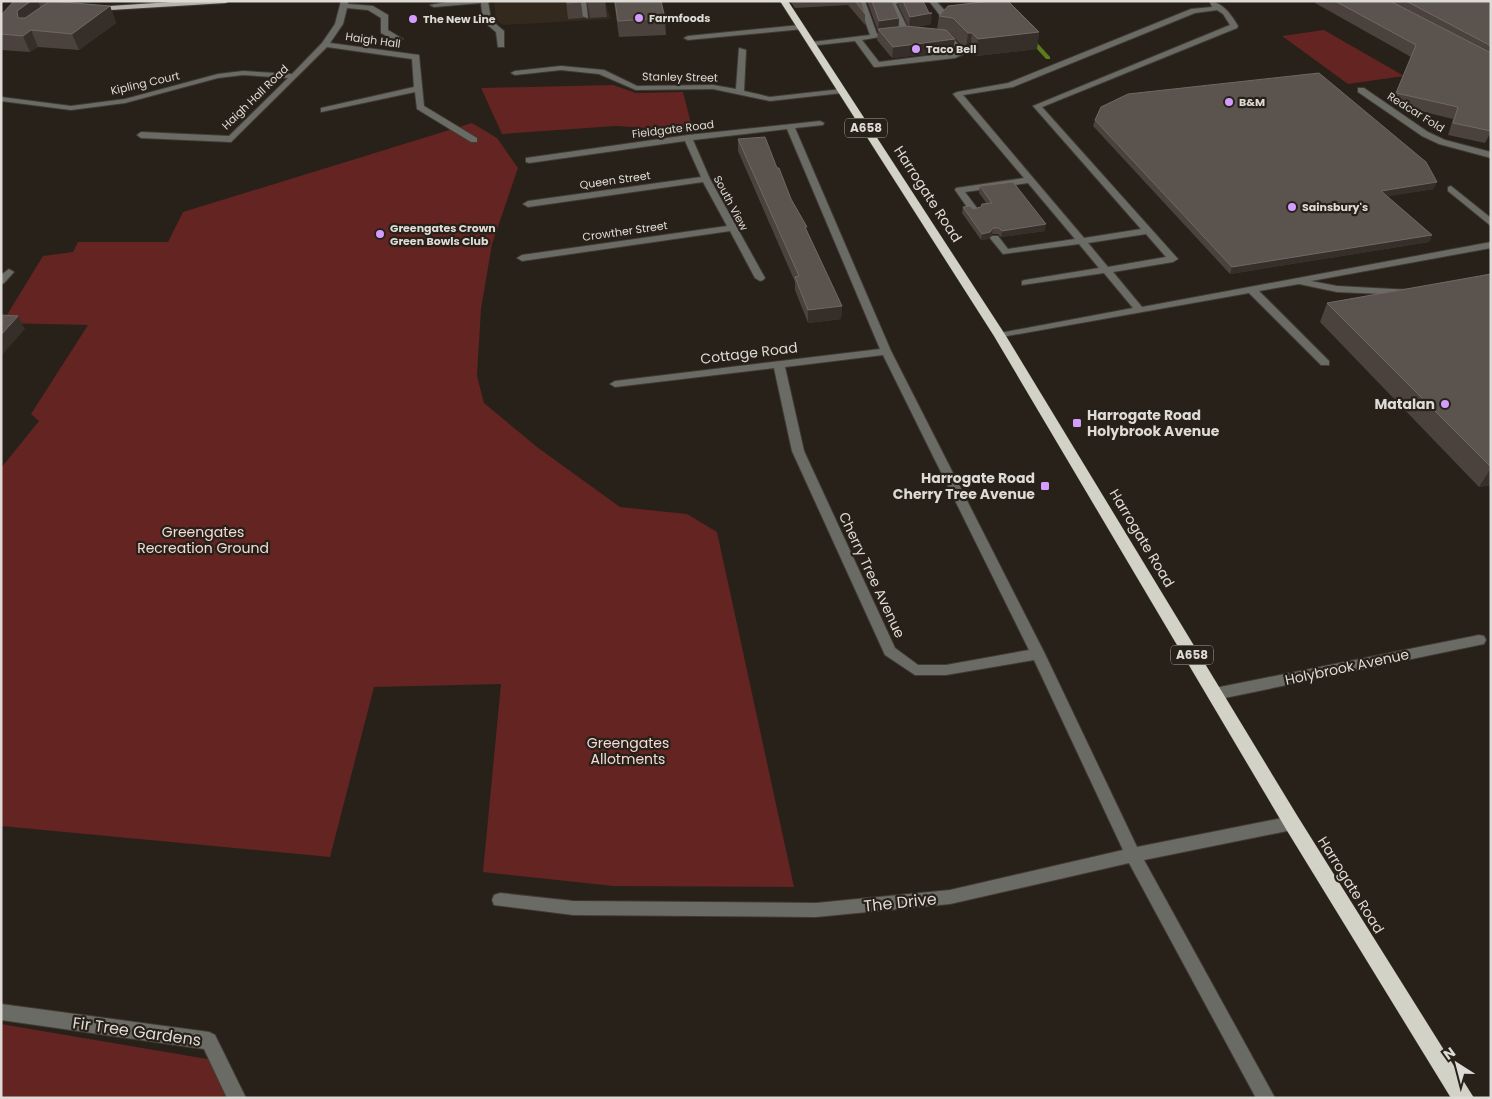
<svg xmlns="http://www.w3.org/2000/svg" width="1492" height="1099" font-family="Poppins,sans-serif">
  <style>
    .built { fill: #332a1d }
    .green { fill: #632422 }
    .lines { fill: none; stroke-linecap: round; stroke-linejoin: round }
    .stream { fill: #5c7c1a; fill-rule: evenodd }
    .minor-casing { stroke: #413b33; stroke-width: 2 }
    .major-casing { stroke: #413b33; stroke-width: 2 }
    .highway-casing { stroke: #413b33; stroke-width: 1 }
    .minor { fill: #6b6b66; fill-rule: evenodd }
    .major { fill: #b6b4aa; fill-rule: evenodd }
    .highway { fill: #d3d2c6; fill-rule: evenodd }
    .wall { fill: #4b423d }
    .shaded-wall { fill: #362e28 }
    .building { fill: #5b534e; stroke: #6f6863 }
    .poi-dot { fill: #d29dfd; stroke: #272119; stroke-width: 2 }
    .labels { text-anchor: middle; stroke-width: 4.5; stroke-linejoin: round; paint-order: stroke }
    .far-poi-label { font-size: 11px; font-weight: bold; fill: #dedad5; stroke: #272119; text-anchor: start }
    .far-street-label { font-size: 11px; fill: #dedad5; stroke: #272119 }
    .shield { fill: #272119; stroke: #a7a29d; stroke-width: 1 }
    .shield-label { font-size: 12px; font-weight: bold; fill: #dedad5 }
    .street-label { font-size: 14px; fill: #dedad5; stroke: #272119 }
    .poi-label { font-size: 14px; font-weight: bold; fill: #dedad5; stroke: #272119; text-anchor: end }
    .park-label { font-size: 14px; fill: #f5d9d6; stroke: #272119 }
    .near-street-label { font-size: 16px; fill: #dedad5; stroke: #272119 }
  </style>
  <rect width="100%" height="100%" fill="#272119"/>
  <path class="built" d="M 494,1 L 605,1 L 611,19 L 503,25 L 496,20 Z"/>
  <path class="green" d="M 1324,30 L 1404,76 L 1348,84 L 1282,36 Z
    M 613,85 L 636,93 L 683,92 L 693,131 L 616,126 L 502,134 L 481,88 Z
    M 472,123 L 497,138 L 518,168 L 492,244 L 481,309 L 477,376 L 484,403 L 537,447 L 620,507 L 687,514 L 717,532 L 794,887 L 613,886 L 483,872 L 501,684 L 374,687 L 330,857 L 1,826 L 1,468 L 39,421 L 31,414 L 88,325 L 2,323 L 43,256 L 73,252 L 78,242 L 168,242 L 183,212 Z
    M 1,1024 L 219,1061 L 227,1098 L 1,1098 Z"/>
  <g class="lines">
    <path class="stream" d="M 1028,37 L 1032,37 L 1050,57 L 1050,59 L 1046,59 L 1028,39 Z"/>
    <defs>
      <path id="minor" d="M 341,1 L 348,1 L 348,4 L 373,6 L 388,15 L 388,30 L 403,39 L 396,41 L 381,33 L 381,18 L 368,10 L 347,8 L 343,24 L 330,43 L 419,55 L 424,106 L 477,138 L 477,142 L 471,142 L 417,109 L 415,92 L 321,112 L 321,108 L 414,87 L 412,59 L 327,47 L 231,142 L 141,138 L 137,135 L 141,132 L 229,136 L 288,78 L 243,75 L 218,78 L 125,103 L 71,110 L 1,101 L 1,97 L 71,106 L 125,99 L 218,74 L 243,71 L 292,74 L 322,43 L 335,24 Z
        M 453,1 L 488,1 L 491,20 L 504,31 L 504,47 L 498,47 L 496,32 L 483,21 L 481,3 L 434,7 L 430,5 Z
        M 579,1 L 586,1 L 588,18 L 581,16 Z
        M 858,1 L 865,1 L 877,34 L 893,32 L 897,34 L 862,40 L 879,62 L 957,52 C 951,46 945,41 938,36 L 942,34 L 951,36 L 966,53 L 955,58 L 877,67 L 874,67 L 855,41 L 809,46 L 809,42 L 812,42 L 870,35 Z
        M 889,1 L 902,1 L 896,4 L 909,31 L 917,31 L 917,35 L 903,35 Z
        M 929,1 L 936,1 L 948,14 L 948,18 L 942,18 Z
        M 1210,2 C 1223,2 1232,16 1238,26 L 1237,28 L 1042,107 L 1178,259 L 1173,262 L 1113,272 L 1142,307 L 1491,242 L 1491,248 L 1311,281 L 1337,286 L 1411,290 L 1411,294 L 1407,295 L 1337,292 L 1299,284 L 1259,291 L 1329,361 L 1329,365 L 1321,365 L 1249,293 L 996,338 L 996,334 L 1000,333 L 1133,308 L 1104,273 L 1022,285 L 1022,281 L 1025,280 L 1099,268 L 1079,244 L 1003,254 L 990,238 L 992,236 L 998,236 L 1008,249 L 1075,239 L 1028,183 L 965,192 L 980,212 L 972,214 L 955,190 L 956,188 L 1024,178 L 953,94 L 957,92 L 1008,83 L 1191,9 L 1212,7 ZM 1217,10 L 1223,14 L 1230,25 L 1033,106 L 1141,229 L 1084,238 L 963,95 L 1013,87 L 1195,13 ZM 1146,234 L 1166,257 L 1108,267 L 1088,243 Z
        M 800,25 L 803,25 L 803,29 L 688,40 L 684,38 L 688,36 Z
        M 739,48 L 746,50 L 744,91 L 770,97 L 842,89 L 846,91 L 842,93 L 770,101 L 713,89 L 636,90 L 599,74 L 561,70 L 515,75 L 511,73 L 515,71 L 561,66 L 604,70 L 637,86 L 713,85 L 736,89 Z
        M 1358,88 L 1364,88 L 1428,132 L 1445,140 L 1491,152 L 1491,158 L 1439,144 L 1422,136 L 1358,92 Z
        M 820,121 L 824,123 L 823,125 L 795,128 L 891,351 L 1045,654 L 1137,847 L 1292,816 L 1297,818 L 1300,823 L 1297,828 L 1292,830 L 1144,860 L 1275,1098 L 1256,1098 L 1129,863 L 950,904 L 816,917 L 573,915 L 494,905 L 492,900 L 494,895 L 500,893 L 573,901 L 816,903 L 950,890 L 1123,850 L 1034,660 L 946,675 L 915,675 L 885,655 L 792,451 L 774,368 L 615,387 L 610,384 L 615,381 L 880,349 L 787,129 L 693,140 L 710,179 L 765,278 L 763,280 L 760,281 L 755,278 L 730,231 L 522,261 L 517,258 L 522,255 L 727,226 L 703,182 L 528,207 L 523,204 L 528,201 L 701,177 L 685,141 L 529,163 L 526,162 L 526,158 L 688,135 ZM 883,355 L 1029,650 L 946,665 L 918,665 L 895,648 L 804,451 L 785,367 Z
        M 1451,186 L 1491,218 L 1491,226 L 1448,191 L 1448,187 Z
        M 9,269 L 14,272 L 4,283 L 1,284 L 1,275 Z
        M 1479,635 L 1484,636 L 1486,640 L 1484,644 L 1479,645 L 1215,700 L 1210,698 L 1208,694 L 1210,690 L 1215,688 Z
        M 1,1004 L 209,1032 L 215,1035 L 246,1098 L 227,1098 L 204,1049 L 1,1020 Z"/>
      <path id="major" d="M 187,1 L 229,1 L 226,3 L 94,11 L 90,9 L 94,7 Z"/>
      <path id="highway" d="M 780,1 L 788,1 L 1006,336 L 1298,817 L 1474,1098 L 1451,1098 L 1286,829 L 994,336 Z"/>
    </defs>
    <use href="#minor" class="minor-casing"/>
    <use href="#major" class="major-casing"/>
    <use href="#highway" class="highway-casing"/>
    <use href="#minor" class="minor"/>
    <use href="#major" class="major"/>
    <use href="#highway" class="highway"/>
  </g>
  <path class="wall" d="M 14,1 L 73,1 L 72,3 L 110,6 L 116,23 L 79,50 L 38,47 L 30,52 L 1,50 L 1,15 Z
    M 566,1 L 581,2 L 583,18 L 568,19 Z
    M 587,1 L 605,1 L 607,17 L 590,18 Z
    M 614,1 L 661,1 L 665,18 L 666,35 L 619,37 Z
    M 790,1 L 861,1 L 865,14 L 865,25 L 848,5 L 795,8 Z
    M 867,1 L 892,1 L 899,18 L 899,26 L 908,26 L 898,5 L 899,1 L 923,1 L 931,24 L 916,27 L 937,29 L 939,16 L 948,6 L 1039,32 L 1037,49 L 976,56 L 970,50 L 966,50 L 951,34 L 950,34 L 953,51 L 892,58 L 877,40 L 878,31 Z
    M 1315,1 L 1491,1 L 1491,132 L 1485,143 L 1448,135 L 1453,119 L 1391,104 L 1411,57 L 1315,3 Z
    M 1095,120 L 1434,189 L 1387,196 L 1432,235 L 1429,242 L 1230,274 L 1093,126 Z
    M 738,139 L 791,199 L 842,306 L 841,319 L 808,323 L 795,290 L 795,282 L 738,151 Z
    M 980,186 L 1045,231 L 1001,237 L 998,234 L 992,234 L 988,239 L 981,240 L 962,213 L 963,207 L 973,209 L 981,207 L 987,204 L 979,193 Z
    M 1491,274 L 1491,485 L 1479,487 L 1320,322 L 1327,303 Z"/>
  <path class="shaded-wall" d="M 31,1 L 38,1 L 43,14 L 31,30 L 38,47 L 30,52 L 23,36 L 18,18 L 17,11 Z
    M 110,6 L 116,23 L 79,50 L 72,34 Z
    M 932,13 L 931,24 L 909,28 L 910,17 Z
    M 899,18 L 898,29 L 878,29 L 879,21 Z
    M 1039,32 L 1037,49 L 976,56 L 978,39 Z
    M 968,33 L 972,33 L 970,50 L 966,50 Z
    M 955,39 L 953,51 L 892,58 L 893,47 Z
    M 1437,182 L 1434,189 L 1379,198 L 1381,191 Z
    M 1046,224 L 1045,231 L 1001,237 L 1002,231 Z
    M 993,228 L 992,234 L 988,239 L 981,240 L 982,234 Z
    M 1432,235 L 1429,242 L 1230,274 L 1232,267 Z
    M 842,306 L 841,319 L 808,323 L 808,310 Z
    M 18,316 L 25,329 L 1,356 L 1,335 Z
    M 1491,468 L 1491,485 L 1479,487 Z"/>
  <path class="building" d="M 14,1 L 31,1 L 17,11 L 18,18 L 25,18 L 50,1 L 110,6 L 72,34 L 31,30 L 23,36 L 1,34 L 1,15 Z
    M 566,1 L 579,1 L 581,2 L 567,3 Z
    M 615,1 L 661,1 L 665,18 L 618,21 Z
    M 855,1 L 861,1 L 865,14 Z
    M 872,1 L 892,1 L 899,18 L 879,21 Z
    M 903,1 L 923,1 L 929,13 L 932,13 L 910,17 Z
    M 990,1 L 1008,1 L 1039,32 L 978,39 L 972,33 L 968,33 L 953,18 L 939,16 L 948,6 Z
    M 1335,1 L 1390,1 L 1491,53 L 1491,131 L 1453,123 L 1458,107 L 1396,93 L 1416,45 Z
    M 1406,1 L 1491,1 L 1491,46 Z
    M 905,26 L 946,30 L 955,39 L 893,47 L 878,29 Z
    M 1319,73 L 1426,162 L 1437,182 L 1381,191 L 1432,235 L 1232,267 L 1095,120 L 1101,107 L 1128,94 Z
    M 765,137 L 777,168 L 779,168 L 791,199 L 807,227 L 805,227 L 842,306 L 808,310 L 795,277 L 799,276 L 738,139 Z
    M 1013,182 L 1046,224 L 1002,231 L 999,228 L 993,228 L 990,232 L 982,234 L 963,207 L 970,206 L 973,209 L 981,207 L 982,204 L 992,203 L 980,186 Z
    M 1491,274 L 1491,467 L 1327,303 Z
    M 1,315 L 18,316 L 1,335 Z"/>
  <g class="poi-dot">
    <circle cx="639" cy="18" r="5"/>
    <circle cx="413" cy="19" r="5"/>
    <circle cx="916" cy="49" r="5"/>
    <circle cx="1229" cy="102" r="5"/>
    <circle cx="1292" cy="207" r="5"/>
    <circle cx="380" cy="234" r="5"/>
    <circle cx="1445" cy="404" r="5"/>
    <rect x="1072" y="418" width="10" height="10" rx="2.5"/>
    <rect x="1040" y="481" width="10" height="10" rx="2.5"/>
  </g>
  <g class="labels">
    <g class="far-poi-label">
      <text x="649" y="22">Farmfoods</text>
      <text x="423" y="23">The New Line</text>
      <text x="926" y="53">Taco Bell</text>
      <text x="1239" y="106">B&amp;M</text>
      <text x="1302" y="211">Sainsbury's</text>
      <text x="390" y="232">Greengates Crown<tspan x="390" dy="13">Green Bowls Club</tspan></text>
    </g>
    <g class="far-street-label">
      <text transform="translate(373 40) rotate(8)" y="4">Haigh Hall</text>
      <text transform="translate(680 77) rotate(1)" y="4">Stanley Street</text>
      <text transform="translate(145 83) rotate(-13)" y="4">Kipling Court</text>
      <text transform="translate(255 97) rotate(-44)" y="4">Haigh Hall Road</text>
      <text transform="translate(1416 112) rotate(32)" y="4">Redcar Fold</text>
      <text transform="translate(673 129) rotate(-7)" y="4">Fieldgate Road</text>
      <text transform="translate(615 180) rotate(-8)" y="4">Queen Street</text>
      <text transform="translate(731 203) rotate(62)" y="4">South View</text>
      <text transform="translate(625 231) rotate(-8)" y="4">Crowther Street</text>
    </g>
    <g class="shield">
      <rect x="845" y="118.5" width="42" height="19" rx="4"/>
      <rect x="1171" y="645.5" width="42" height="19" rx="4"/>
    </g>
    <g class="shield-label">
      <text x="866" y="132">A658</text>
      <text x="1192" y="659">A658</text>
    </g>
    <g class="street-label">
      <text transform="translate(928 194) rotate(57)" y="5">Harrogate Road</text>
      <text transform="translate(749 353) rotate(-7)" y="5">Cottage Road</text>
      <text transform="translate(1142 538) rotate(59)" y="5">Harrogate Road</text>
      <text transform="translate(872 575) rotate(65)" y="5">Cherry Tree Avenue</text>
      <text transform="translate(1347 667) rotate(-12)" y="5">Holybrook Avenue</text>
      <text transform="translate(1351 885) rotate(58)" y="5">Harrogate Road</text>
    </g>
    <g class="poi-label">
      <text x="1435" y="409">Matalan</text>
      <text x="1087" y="420" text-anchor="start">Harrogate Road<tspan x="1087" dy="16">Holybrook Avenue</tspan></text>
      <text x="1035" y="483">Harrogate Road<tspan x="1035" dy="16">Cherry Tree Avenue</tspan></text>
    </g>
    <g class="park-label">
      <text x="203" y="537">Greengates<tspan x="203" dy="16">Recreation Ground</tspan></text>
      <text x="628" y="748">Greengates<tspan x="628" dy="16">Allotments</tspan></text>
    </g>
    <g class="near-street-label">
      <text transform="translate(900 902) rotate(-6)" y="6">The Drive</text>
      <text transform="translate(137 1031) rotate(8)" y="6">Fir Tree Gardens</text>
    </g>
  </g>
  <rect width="1492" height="1099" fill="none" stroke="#dedad5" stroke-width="5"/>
  <g transform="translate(1457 1064) rotate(324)" stroke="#272119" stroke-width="4" paint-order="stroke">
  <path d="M0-4L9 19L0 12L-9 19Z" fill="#dedad5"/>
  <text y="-8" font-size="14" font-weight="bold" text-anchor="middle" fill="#dedad5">N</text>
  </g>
</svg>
